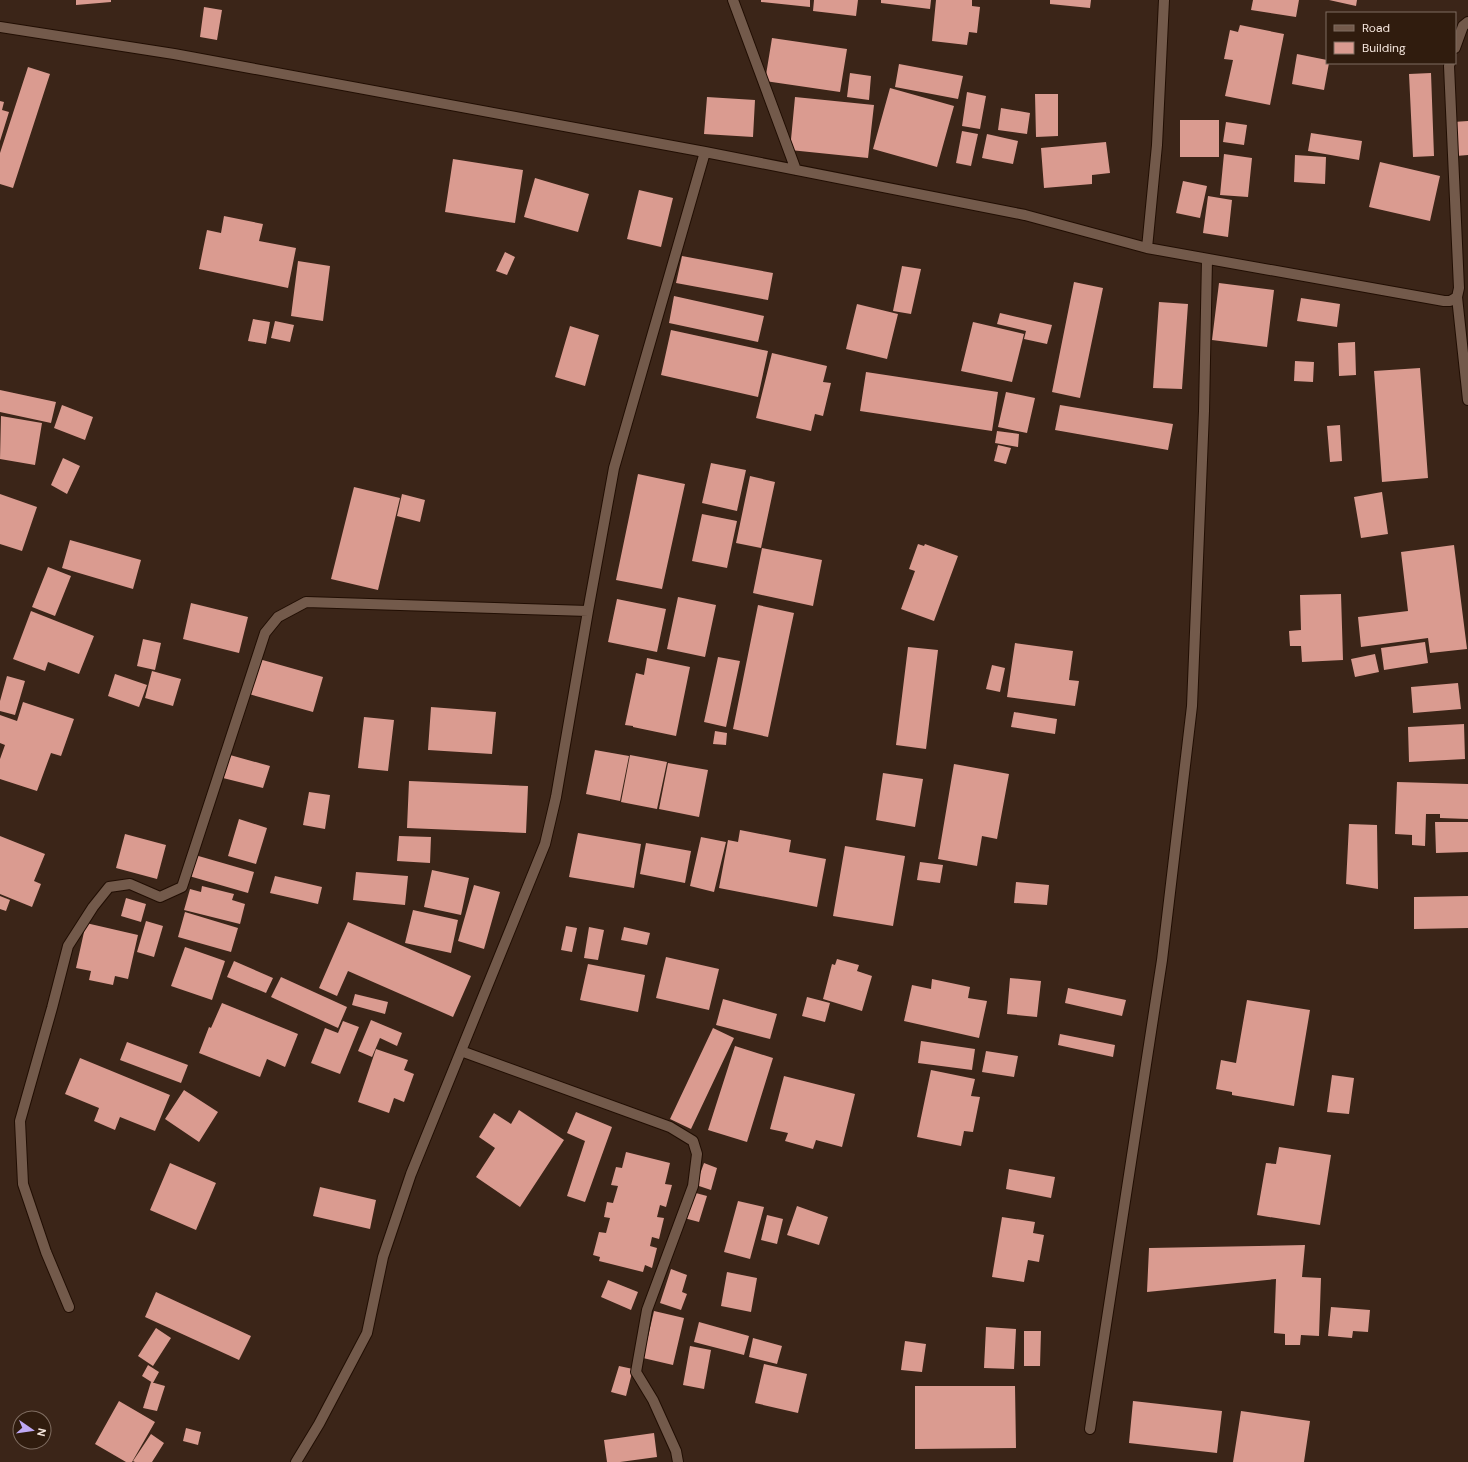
<svg xmlns="http://www.w3.org/2000/svg" width="1468" height="1462" font-family="'DM Sans',sans-serif">
  <style>
    .building { fill: #da9b90 }
    .lines { fill: none; stroke-linecap: round; stroke-linejoin: round }
    .street-casing { stroke: #210e03; stroke-width: 12 }
    .street { stroke: #735a4b; stroke-width: 10 }
  </style>
  <rect width="100%" height="100%" fill="#3b2518"/>
  <path class="building" d="M 76,0 L 111,0 L 111,2 L 76,5 Z
    M 761,0 L 810,0 L 810,7 L 761,2 Z
    M 814,0 L 858,0 L 856,16 L 813,11 Z
    M 881,0 L 931,0 L 930,9 L 881,3 Z
    M 936,0 L 972,0 L 972,6 L 980,7 L 977,33 L 969,32 L 967,45 L 932,41 Z
    M 1050,0 L 1091,0 L 1090,8 L 1050,4 Z
    M 1253,0 L 1299,0 L 1296,17 L 1251,10 Z
    M 1329,0 L 1357,0 L 1356,6 Z
    M 204,7 L 222,10 L 217,40 L 200,37 Z
    M 1240,25 L 1284,34 L 1270,105 L 1225,96 L 1233,60 L 1224,59 L 1230,30 L 1238,32 Z
    M 772,38 L 847,49 L 840,92 L 765,81 Z
    M 1297,54 L 1327,60 L 1327,63 L 1329,63 L 1324,90 L 1292,84 Z
    M 899,64 L 963,76 L 958,99 L 895,87 Z
    M 28,67 L 50,74 L 13,188 L 0,184 L 0,153 Z
    M 850,73 L 871,76 L 869,100 L 847,97 Z
    M 1431,73 L 1434,156 L 1413,157 L 1409,74 Z
    M 890,88 L 954,106 L 937,167 L 873,149 Z
    M 967,92 L 986,96 L 980,129 L 962,126 Z
    M 1035,94 L 1058,94 L 1058,136 L 1036,137 Z
    M 707,97 L 755,100 L 753,137 L 704,134 Z
    M 795,97 L 874,105 L 868,158 L 790,150 Z
    M 0,101 L 4,102 L 2,110 L 9,112 L 0,141 Z
    M 1001,108 L 1030,113 L 1027,134 L 998,130 Z
    M 1180,120 L 1219,120 L 1219,157 L 1180,157 Z
    M 1468,121 L 1468,155 L 1456,156 L 1453,122 Z
    M 1226,122 L 1247,125 L 1244,145 L 1223,142 Z
    M 962,131 L 978,134 L 971,166 L 956,163 Z
    M 1311,133 L 1362,141 L 1359,160 L 1308,151 Z
    M 987,134 L 1018,141 L 1013,164 L 982,158 Z
    M 1106,142 L 1110,173 L 1092,175 L 1092,184 L 1044,188 L 1041,148 Z
    M 1224,154 L 1252,158 L 1248,197 L 1220,195 Z
    M 1295,155 L 1326,157 L 1325,184 L 1294,182 Z
    M 453,159 L 523,170 L 515,223 L 445,212 Z
    M 1380,162 L 1440,176 L 1430,221 L 1369,207 Z
    M 535,178 L 589,194 L 578,232 L 524,217 Z
    M 1183,181 L 1207,186 L 1200,218 L 1176,213 Z
    M 639,190 L 673,198 L 661,247 L 627,239 Z
    M 1208,196 L 1232,200 L 1228,237 L 1203,233 Z
    M 224,216 L 263,224 L 259,241 L 296,248 L 288,288 L 199,269 L 207,230 L 221,233 Z
    M 505,252 L 515,257 L 507,275 L 496,271 Z
    M 682,256 L 773,273 L 768,300 L 676,283 Z
    M 298,261 L 330,266 L 323,321 L 291,316 Z
    M 902,266 L 921,269 L 911,314 L 893,311 Z
    M 1074,282 L 1103,288 L 1080,398 L 1052,392 Z
    M 1219,283 L 1274,290 L 1267,347 L 1212,340 Z
    M 674,296 L 764,316 L 758,342 L 669,323 Z
    M 1301,298 L 1340,304 L 1337,327 L 1297,321 Z
    M 1159,302 L 1188,304 L 1182,389 L 1153,388 Z
    M 857,304 L 898,314 L 887,359 L 846,349 Z
    M 1000,313 L 1052,325 L 1047,344 L 1024,339 L 1026,331 L 997,324 Z
    M 253,319 L 270,322 L 266,344 L 248,341 Z
    M 275,321 L 294,325 L 290,342 L 271,338 Z
    M 973,322 L 1024,334 L 1012,382 L 961,371 Z
    M 570,326 L 599,335 L 585,386 L 555,377 Z
    M 671,330 L 768,351 L 758,397 L 661,375 Z
    M 1355,342 L 1356,375 L 1339,376 L 1338,343 Z
    M 772,353 L 827,366 L 823,382 L 831,383 L 823,416 L 815,414 L 811,431 L 756,418 Z
    M 1295,361 L 1314,362 L 1313,382 L 1294,381 Z
    M 1420,368 L 1428,478 L 1382,482 L 1374,371 Z
    M 866,372 L 998,392 L 992,431 L 860,411 Z
    M 0,390 L 56,402 L 51,423 L 0,412 Z
    M 1006,392 L 1035,398 L 1027,433 L 998,427 Z
    M 62,405 L 93,417 L 85,440 L 54,428 Z
    M 1060,405 L 1173,424 L 1168,450 L 1055,430 Z
    M 1,416 L 42,423 L 35,465 L 0,459 Z
    M 1340,425 L 1342,461 L 1330,462 L 1327,426 Z
    M 997,431 L 1019,434 L 1018,447 L 995,443 Z
    M 998,445 L 1011,448 L 1006,464 L 994,461 Z
    M 63,458 L 80,466 L 67,494 L 51,485 Z
    M 711,463 L 746,470 L 737,511 L 702,503 Z
    M 638,474 L 685,484 L 662,589 L 616,580 Z
    M 750,476 L 775,482 L 761,548 L 736,543 Z
    M 354,487 L 400,498 L 378,590 L 331,579 Z
    M 1382,492 L 1388,534 L 1361,538 L 1354,497 Z
    M 0,494 L 37,507 L 22,551 L 0,544 Z
    M 402,494 L 425,500 L 420,522 L 397,516 Z
    M 702,514 L 737,521 L 727,568 L 692,561 Z
    M 70,540 L 141,560 L 133,589 L 62,568 Z
    M 918,544 L 924,546 L 925,544 L 958,556 L 934,621 L 901,609 L 915,571 L 909,569 Z
    M 1454,545 L 1467,649 L 1430,653 L 1428,638 L 1361,647 L 1358,617 L 1408,611 L 1401,552 Z
    M 762,548 L 822,560 L 813,606 L 753,593 Z
    M 48,567 L 71,576 L 55,616 L 32,607 Z
    M 1341,594 L 1343,660 L 1302,662 L 1301,646 L 1290,646 L 1289,631 L 1301,630 L 1300,595 Z
    M 678,597 L 716,605 L 705,657 L 667,649 Z
    M 617,599 L 666,609 L 657,652 L 608,642 Z
    M 191,603 L 248,617 L 239,653 L 183,639 Z
    M 758,605 L 794,613 L 768,737 L 733,729 Z
    M 31,611 L 94,636 L 79,674 L 48,662 L 45,671 L 13,659 Z
    M 143,639 L 161,643 L 155,670 L 137,666 Z
    M 1425,642 L 1428,663 L 1384,670 L 1381,648 Z
    M 1015,643 L 1073,651 L 1069,680 L 1079,681 L 1075,706 L 1007,697 Z
    M 908,647 L 938,650 L 926,749 L 896,745 Z
    M 1375,654 L 1379,672 L 1355,677 L 1351,659 Z
    M 718,657 L 740,661 L 726,727 L 704,722 Z
    M 647,658 L 690,667 L 676,736 L 633,727 L 633,726 L 625,725 L 636,673 L 644,675 Z
    M 259,659 L 323,677 L 313,712 L 249,694 Z
    M 992,665 L 1005,668 L 1000,692 L 986,689 Z
    M 152,671 L 181,679 L 173,706 L 145,698 Z
    M 115,674 L 147,685 L 139,707 L 108,696 Z
    M 7,676 L 25,681 L 15,715 L 0,711 L 0,701 Z
    M 1458,683 L 1461,709 L 1413,713 L 1411,687 Z
    M 23,702 L 74,719 L 61,756 L 51,753 L 37,791 L 0,779 L 0,759 L 5,745 L 0,743 L 0,715 L 17,721 Z
    M 431,707 L 496,712 L 492,754 L 428,750 Z
    M 1014,712 L 1057,719 L 1055,734 L 1011,727 Z
    M 364,717 L 394,720 L 388,771 L 358,768 Z
    M 1464,724 L 1465,759 L 1409,762 L 1408,727 Z
    M 715,731 L 727,733 L 726,745 L 713,744 Z
    M 595,750 L 629,756 L 620,801 L 586,794 Z
    M 230,755 L 270,766 L 263,788 L 223,778 Z
    M 630,755 L 667,762 L 657,809 L 621,802 Z
    M 668,763 L 708,770 L 699,817 L 659,809 Z
    M 954,764 L 1009,774 L 997,839 L 982,836 L 977,866 L 938,859 Z
    M 883,773 L 923,779 L 915,827 L 876,820 Z
    M 409,781 L 528,786 L 526,833 L 407,828 Z
    M 1397,782 L 1468,784 L 1468,819 L 1440,818 L 1440,814 L 1426,814 L 1425,846 L 1412,845 L 1412,835 L 1395,834 Z
    M 309,792 L 330,795 L 325,829 L 303,825 Z
    M 239,819 L 267,828 L 256,864 L 228,856 Z
    M 1435,822 L 1468,822 L 1468,852 L 1436,853 Z
    M 1349,824 L 1377,825 L 1378,889 L 1346,884 Z
    M 740,830 L 791,840 L 789,852 L 826,859 L 817,907 L 719,888 L 728,840 L 738,842 Z
    M 578,833 L 641,844 L 634,888 L 569,877 Z
    M 125,834 L 166,845 L 157,879 L 116,868 Z
    M 0,836 L 45,854 L 34,881 L 41,884 L 32,907 L 0,894 Z
    M 399,836 L 431,837 L 430,863 L 397,861 Z
    M 701,837 L 726,842 L 714,892 L 690,886 Z
    M 646,843 L 691,851 L 685,883 L 640,874 Z
    M 845,846 L 905,856 L 893,926 L 833,916 Z
    M 195,855 L 254,872 L 248,893 L 189,876 Z
    M 920,862 L 943,865 L 940,883 L 917,880 Z
    M 432,870 L 469,878 L 461,915 L 424,907 Z
    M 356,872 L 408,876 L 405,905 L 353,900 Z
    M 275,876 L 322,887 L 318,904 L 270,893 Z
    M 1016,882 L 1049,885 L 1047,905 L 1014,903 Z
    M 474,885 L 500,892 L 484,949 L 458,941 Z
    M 202,886 L 234,894 L 232,900 L 245,904 L 240,924 L 184,910 L 190,889 L 201,892 Z
    M 0,896 L 10,900 L 6,911 L 0,909 Z
    M 1468,896 L 1468,928 L 1414,929 L 1414,897 Z
    M 126,898 L 146,904 L 141,922 L 121,916 Z
    M 413,910 L 458,920 L 451,953 L 405,943 Z
    M 185,912 L 238,928 L 231,952 L 178,937 Z
    M 146,921 L 163,926 L 154,957 L 137,952 Z
    M 348,922 L 471,976 L 453,1017 L 348,971 L 337,996 L 319,988 Z
    M 86,923 L 138,935 L 128,979 L 115,976 L 113,985 L 89,980 L 91,971 L 76,968 Z
    M 566,926 L 577,928 L 572,952 L 561,950 Z
    M 589,927 L 604,930 L 598,960 L 584,958 Z
    M 624,927 L 650,933 L 647,945 L 621,940 Z
    M 185,947 L 225,961 L 212,1000 L 171,986 Z
    M 666,957 L 719,969 L 709,1010 L 656,998 Z
    M 837,959 L 859,965 L 857,971 L 872,976 L 862,1011 L 823,999 L 832,964 L 835,965 Z
    M 234,961 L 273,978 L 266,993 L 227,977 Z
    M 588,964 L 645,975 L 638,1012 L 580,1000 Z
    M 281,977 L 347,1007 L 338,1028 L 271,997 Z
    M 1010,978 L 1041,981 L 1037,1017 L 1007,1014 Z
    M 932,979 L 970,987 L 968,998 L 987,1001 L 979,1038 L 904,1021 L 912,985 L 931,989 Z
    M 1068,988 L 1126,1000 L 1122,1016 L 1065,1003 Z
    M 355,994 L 388,1002 L 385,1014 L 352,1005 Z
    M 807,997 L 830,1003 L 825,1022 L 802,1016 Z
    M 723,999 L 777,1014 L 770,1039 L 716,1025 Z
    M 1247,1000 L 1310,1010 L 1294,1106 L 1232,1095 L 1232,1092 L 1216,1089 L 1221,1060 L 1236,1063 Z
    M 222,1003 L 298,1034 L 285,1067 L 267,1059 L 260,1077 L 199,1053 L 209,1027 L 211,1028 Z
    M 371,1020 L 402,1033 L 397,1046 L 380,1038 L 372,1057 L 358,1051 Z
    M 343,1021 L 359,1027 L 340,1074 L 311,1063 L 325,1028 L 338,1033 Z
    M 713,1028 L 734,1038 L 691,1129 L 670,1119 Z
    M 1060,1034 L 1115,1045 L 1113,1057 L 1058,1045 Z
    M 921,1041 L 975,1049 L 972,1070 L 918,1063 Z
    M 127,1042 L 188,1065 L 181,1083 L 120,1060 Z
    M 735,1046 L 773,1058 L 747,1142 L 708,1130 Z
    M 376,1049 L 408,1060 L 404,1070 L 414,1074 L 404,1102 L 394,1098 L 389,1113 L 358,1102 Z
    M 986,1051 L 1018,1056 L 1014,1077 L 982,1072 Z
    M 80,1058 L 170,1095 L 155,1131 L 120,1117 L 115,1130 L 94,1121 L 99,1108 L 65,1094 Z
    M 931,1070 L 975,1079 L 971,1096 L 980,1097 L 973,1132 L 964,1131 L 961,1146 L 917,1137 Z
    M 1332,1075 L 1354,1078 L 1349,1114 L 1327,1112 Z
    M 784,1076 L 855,1094 L 842,1147 L 816,1140 L 813,1149 L 785,1141 L 788,1133 L 770,1129 Z
    M 184,1090 L 218,1112 L 199,1142 L 165,1119 Z
    M 519,1110 L 564,1140 L 520,1207 L 476,1177 L 495,1148 L 479,1137 L 494,1113 L 511,1124 Z
    M 576,1112 L 612,1127 L 585,1202 L 567,1196 L 585,1141 L 567,1133 Z
    M 1279,1147 L 1331,1155 L 1320,1225 L 1257,1215 L 1266,1163 L 1276,1164 Z
    M 626,1152 L 670,1163 L 665,1184 L 672,1185 L 666,1207 L 660,1205 L 657,1217 L 664,1218 L 659,1239 L 652,1237 L 650,1246 L 657,1248 L 652,1268 L 645,1265 L 643,1272 L 599,1261 L 600,1257 L 593,1255 L 599,1232 L 606,1233 L 610,1218 L 604,1217 L 607,1202 L 613,1203 L 618,1186 L 611,1185 L 616,1167 L 622,1168 Z
    M 170,1163 L 216,1183 L 196,1230 L 150,1210 Z
    M 704,1163 L 717,1168 L 711,1190 L 696,1185 Z
    M 1009,1169 L 1055,1177 L 1051,1198 L 1006,1189 Z
    M 320,1187 L 376,1200 L 370,1229 L 313,1216 Z
    M 692,1192 L 707,1196 L 699,1222 L 684,1218 Z
    M 738,1201 L 764,1207 L 750,1259 L 724,1252 Z
    M 797,1206 L 828,1217 L 819,1245 L 787,1235 Z
    M 767,1215 L 783,1219 L 777,1244 L 761,1240 Z
    M 1002,1217 L 1035,1222 L 1033,1233 L 1044,1235 L 1039,1262 L 1028,1260 L 1024,1282 L 992,1277 Z
    M 1305,1245 L 1302,1277 L 1321,1278 L 1319,1336 L 1301,1335 L 1300,1345 L 1285,1345 L 1285,1334 L 1274,1333 L 1276,1279 L 1147,1292 L 1149,1248 Z
    M 671,1269 L 687,1275 L 682,1292 L 687,1294 L 681,1310 L 660,1303 Z
    M 727,1272 L 757,1278 L 751,1312 L 721,1306 Z
    M 608,1280 L 638,1292 L 631,1310 L 601,1297 Z
    M 156,1292 L 251,1336 L 239,1360 L 145,1317 Z
    M 1331,1307 L 1370,1310 L 1368,1332 L 1353,1331 L 1352,1338 L 1328,1336 Z
    M 654,1311 L 684,1318 L 673,1365 L 643,1358 Z
    M 699,1322 L 749,1336 L 744,1355 L 694,1342 Z
    M 986,1327 L 1016,1329 L 1014,1369 L 984,1368 Z
    M 156,1328 L 171,1338 L 153,1366 L 138,1356 Z
    M 1024,1331 L 1041,1331 L 1040,1366 L 1024,1366 Z
    M 753,1338 L 782,1346 L 777,1364 L 749,1357 Z
    M 905,1341 L 926,1344 L 922,1372 L 901,1370 Z
    M 690,1346 L 711,1350 L 704,1389 L 683,1385 Z
    M 764,1364 L 807,1374 L 798,1413 L 755,1403 Z
    M 148,1365 L 159,1372 L 153,1383 L 142,1376 Z
    M 619,1366 L 633,1369 L 626,1396 L 611,1392 Z
    M 151,1382 L 165,1386 L 157,1411 L 143,1408 Z
    M 915,1386 L 1015,1386 L 1016,1448 L 915,1449 Z
    M 119,1401 L 155,1422 L 132,1462 L 126,1462 L 95,1444 Z
    M 1133,1401 L 1222,1411 L 1217,1453 L 1129,1443 Z
    M 1241,1411 L 1310,1421 L 1304,1462 L 1233,1462 Z
    M 186,1428 L 201,1432 L 198,1445 L 183,1441 Z
    M 654,1433 L 657,1457 L 620,1462 L 607,1462 L 604,1440 Z
    M 151,1434 L 164,1443 L 152,1462 L 135,1462 L 133,1461 Z"/>
  <g class="lines">
    <defs>
      <path id="street" d="M 733,0 L 796,170
        M 0,27 L 174,54 L 705,152 L 1025,215 L 1147,248 L 1444,301 L 1450,301 L 1457,297 L 1459,288 L 1449,66 L 1450,63
        M 1455,48 L 1463,26 L 1468,22
        M 1147,248 L 1157,145 L 1164,0
        M 1457,297 L 1468,400
        M 461,1051 L 670,1127 L 693,1141 L 697,1154 L 693,1186 L 647,1310 L 636,1372 L 653,1400 L 676,1451 L 678,1462
        M 69,1307 L 46,1252 L 23,1184 L 20,1121 L 52,1008 L 68,946 L 93,907 L 109,887 L 130,884 L 160,897 L 182,887 L 265,633 L 278,617 L 306,602 L 588,611
        M 1090,1429 L 1162,960 L 1192,706 L 1204,411 L 1207,259
        M 296,1462 L 319,1424 L 367,1333 L 383,1257 L 411,1174 L 545,844 L 556,797 L 588,611 L 614,468 L 705,152"/>
    </defs>
    <use href="#street" class="street-casing"/>
    <use href="#street" class="street"/>
  </g>
  <rect x="1326" y="12" width="130" height="52" fill="#301c0e" stroke="#7f6d61"/>
  <rect x="1334" y="25" width="20" height="6" fill="#735a4b" stroke="#7f6d61"/>
  <text x="1362" y="32" font-size="12" fill="#f6e7de">Road</text>
  <rect x="1334" y="42" width="20" height="12" fill="#da9b90" stroke="#7f6d61"/>
  <text x="1362" y="52" font-size="12" fill="#f6e7de">Building</text>
  <g transform="translate(32 1430) rotate(103)"><circle r="19" fill="#301c0e" stroke="#7f6d61"/>
  <path d="M0-3L7 15L0 10L-7 15Z" fill="#bfa9f4"/>
  <text y="-6" font-size="11" font-weight="bold" text-anchor="middle" fill="#f6e7de">N</text>
  </g>
</svg>
